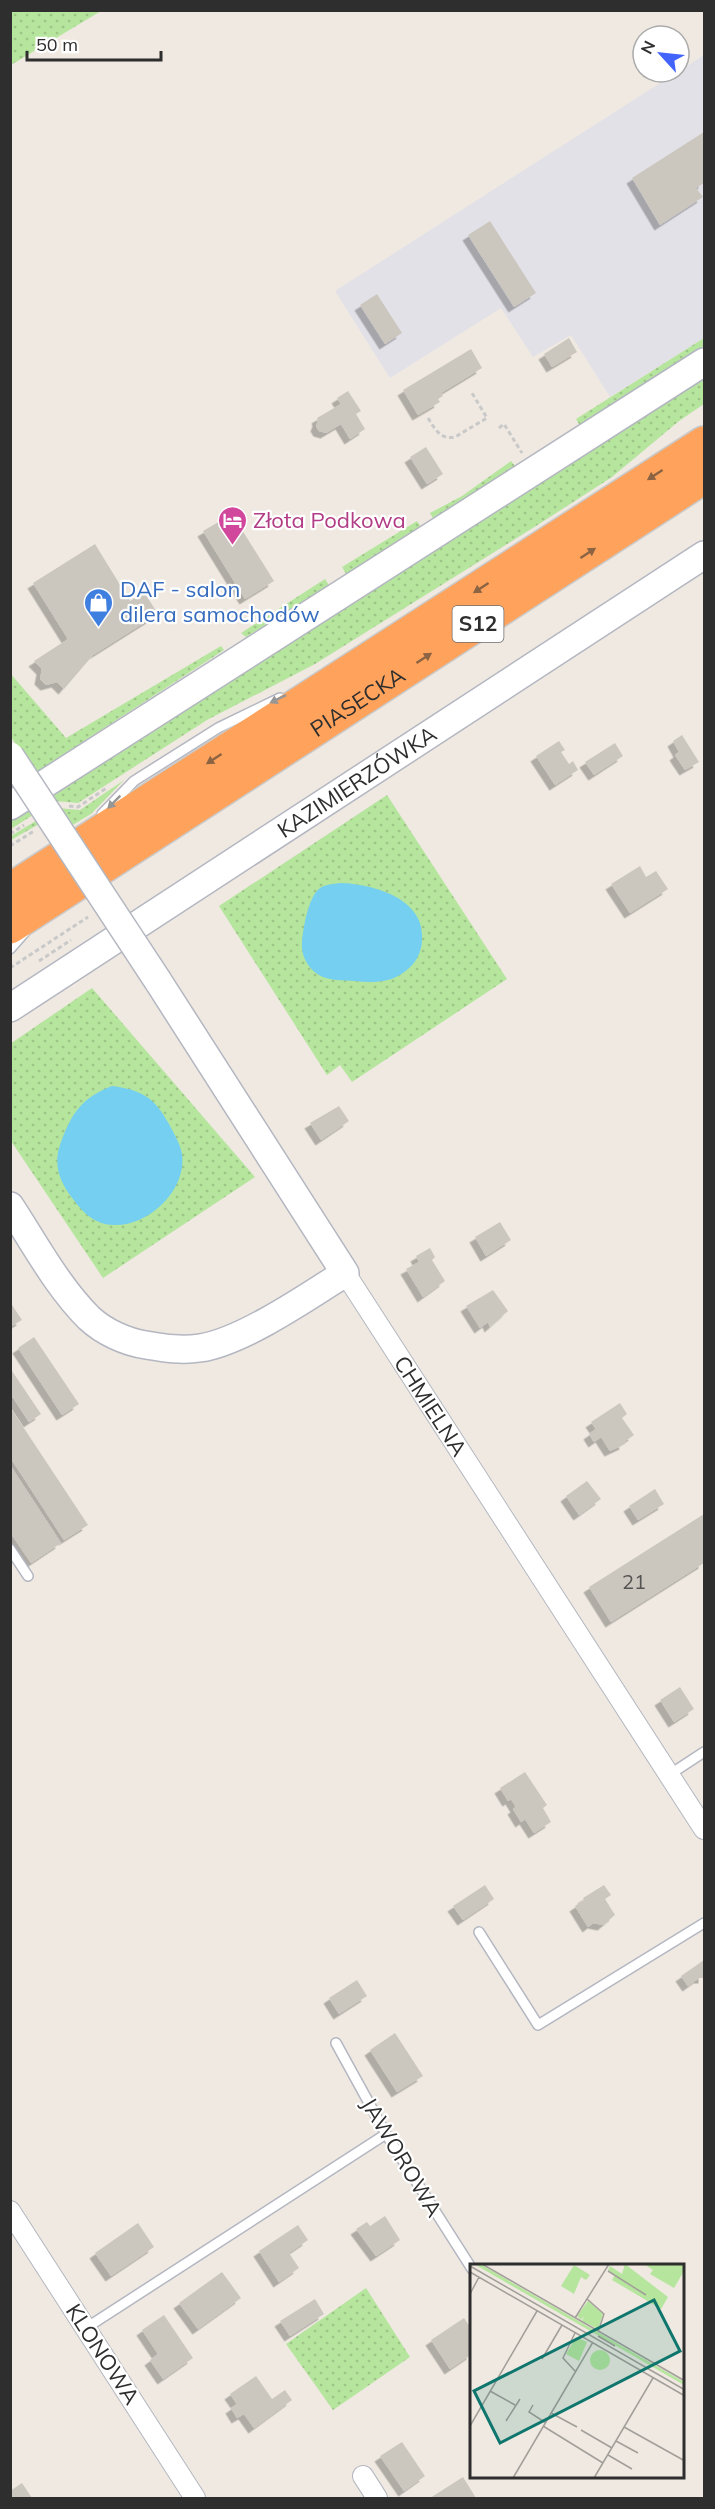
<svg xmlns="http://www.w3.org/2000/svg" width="715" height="2509" font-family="Mulish,sans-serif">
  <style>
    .industrial { fill: #e3e1e8 }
    .grass { fill: url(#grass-dots) }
    .water { fill: #75cff0 }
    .building { fill: #cbc7bf; filter: url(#shadow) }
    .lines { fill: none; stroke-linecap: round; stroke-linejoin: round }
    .lane-casing { stroke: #b4b7c1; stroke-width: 12 }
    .street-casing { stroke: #b4b7c1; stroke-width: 22 }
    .secondary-casing { stroke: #b4b7c1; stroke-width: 30 }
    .highway-casing { stroke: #c9c9c9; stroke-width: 36 }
    .path { stroke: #c9c9c9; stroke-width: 3; stroke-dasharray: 4.5 3; stroke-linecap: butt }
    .lane { stroke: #fff; stroke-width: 9 }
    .street { stroke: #fff; stroke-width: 20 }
    .secondary { stroke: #fff; stroke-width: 27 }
    .highway { stroke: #ffa35c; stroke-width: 33 }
    .secondary-bridge-casing { stroke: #b4b7c1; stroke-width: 30; stroke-linecap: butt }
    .secondary-bridge { stroke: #fff; stroke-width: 27 }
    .oneway { fill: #8c6343 }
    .oneway2 { fill: #969696 }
    .labels { text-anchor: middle; stroke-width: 4.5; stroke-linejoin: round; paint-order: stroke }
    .number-label { font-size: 20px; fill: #555452 }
    .shield { fill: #fff; stroke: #6d6d6d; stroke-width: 1.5 }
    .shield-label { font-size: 21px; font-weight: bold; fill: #2e2e2e }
    .hotel-label { font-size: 22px; fill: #b23c85; stroke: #fff; text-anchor: start }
    .shop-label { font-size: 22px; fill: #366cbe; stroke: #fff; text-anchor: start }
    .street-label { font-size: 22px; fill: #2e2e2e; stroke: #fff }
    .inset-road { fill: none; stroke: #a29e99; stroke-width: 1.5 }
    .view { fill: #0f766e; fill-opacity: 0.15; stroke: #0f766e; stroke-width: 3 }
    .inset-edge { fill: none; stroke: #2e2e2e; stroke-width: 3 }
  </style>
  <defs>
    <pattern id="grass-dots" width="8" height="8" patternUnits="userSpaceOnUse" patternTransform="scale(1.5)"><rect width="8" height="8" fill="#b6e59e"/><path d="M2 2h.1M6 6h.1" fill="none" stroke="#9dc588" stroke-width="1.8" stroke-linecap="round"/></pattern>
    <filter id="shadow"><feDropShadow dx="-5.5" dy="5.5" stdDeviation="0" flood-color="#0004"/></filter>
  </defs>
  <rect width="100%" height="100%" fill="#efe9e1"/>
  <path class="industrial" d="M 704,55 L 704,338 L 610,397 L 571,335 L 533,357 L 501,308 L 390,378 L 335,291 Z"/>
  <path class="grass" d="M 11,10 L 101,10 L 101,11 L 11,65 Z
    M 704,338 L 704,346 L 580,426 L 576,419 Z
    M 704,376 L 704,404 L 679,421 L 612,477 L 536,526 L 315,664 L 207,720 L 78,803 L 55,801 L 11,829 L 11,817 Z
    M 511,461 L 516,467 L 434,520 L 430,513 L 462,496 Z
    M 417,521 L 421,527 L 346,574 L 342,567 Z
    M 325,579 L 329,585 L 246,637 L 241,633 Z
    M 221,646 L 224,650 L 35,773 L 11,737 L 10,673 L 66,738 Z
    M 124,780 L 91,814 L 71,826 L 41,823 L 11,840 L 11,836 L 57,808 L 80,810 Z
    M 387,795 L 507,979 L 352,1082 L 340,1065 L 327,1075 L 219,906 Z
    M 92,988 L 255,1177 L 103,1278 L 11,1141 L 10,1044 Z
    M 366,2288 L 410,2357 L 333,2410 L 286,2344 Z"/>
  <path class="water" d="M 341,883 C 372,884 425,898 422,939 C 422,953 415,965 403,973 C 389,983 371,983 355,981 C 343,980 329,981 319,975 C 310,970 303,959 302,949 C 301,936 308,897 319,889 C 325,884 334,884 341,883 Z
    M 112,1086 C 142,1090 154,1097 169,1124 C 174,1134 180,1143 182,1154 C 187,1190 149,1226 114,1225 C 96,1225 83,1213 73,1199 C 60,1183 53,1165 60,1145 C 71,1114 81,1098 112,1086 Z"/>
  <path class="building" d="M 704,132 L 704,183 L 696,188 L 703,197 L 660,225 L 632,178 Z
    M 490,221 L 536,293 L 514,307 L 468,235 Z
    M 377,294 L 402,333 L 385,344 L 360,305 Z
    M 569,338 L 577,352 L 552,367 L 544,354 Z
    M 471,349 L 482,368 L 441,393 L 443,396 L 438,399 L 440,402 L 418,415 L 403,390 Z
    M 348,391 L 361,411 L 356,414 L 365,429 L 350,439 L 341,424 L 326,433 L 319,431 L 316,426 L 318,421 L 317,418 L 341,404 L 337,398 Z
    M 426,447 L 443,474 L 427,484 L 410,457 Z
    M 232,514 L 274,581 L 245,599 L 203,531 Z
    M 95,544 L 130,601 L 144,592 L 158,614 L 93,655 L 64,689 L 57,682 L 46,685 L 40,679 L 42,669 L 34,661 L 68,639 L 33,583 Z
    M 682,735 L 699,762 L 685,770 L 675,755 L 679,752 L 673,741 Z
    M 559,741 L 565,750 L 561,752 L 569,764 L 573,761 L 578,770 L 555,785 L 536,756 Z
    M 615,743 L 623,756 L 594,775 L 585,762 Z
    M 640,866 L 646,877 L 656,871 L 668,889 L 630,913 L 611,884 Z
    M 339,1106 L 349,1121 L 321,1140 L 310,1123 Z
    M 500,1222 L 511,1240 L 486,1256 L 475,1237 Z
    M 430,1248 L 435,1257 L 432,1260 L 445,1281 L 423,1297 L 406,1269 L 419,1262 L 416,1256 Z
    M 493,1290 L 508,1311 L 490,1327 L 488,1322 L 480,1328 L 466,1306 Z
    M 10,1302 L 22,1320 L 10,1327 Z
    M 34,1337 L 79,1404 L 62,1415 L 18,1348 Z
    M 10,1368 L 41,1414 L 29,1422 L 10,1393 Z
    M 620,1403 L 627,1414 L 622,1418 L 634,1435 L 624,1442 L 625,1444 L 610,1451 L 601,1437 L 594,1442 L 589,1434 L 596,1429 L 591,1422 Z
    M 10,1407 L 88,1525 L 64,1540 L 10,1457 Z
    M 10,1465 L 61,1543 L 31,1563 L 10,1532 Z
    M 587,1481 L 601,1499 L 579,1515 L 566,1496 Z
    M 655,1489 L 664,1504 L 638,1520 L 629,1506 Z
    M 704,1514 L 704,1563 L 611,1622 L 589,1587 Z
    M 680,1687 L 694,1709 L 674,1722 L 660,1700 Z
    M 525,1772 L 547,1805 L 543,1808 L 551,1822 L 534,1833 L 525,1819 L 521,1822 L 513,1809 L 516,1807 L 511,1799 L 508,1801 L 500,1788 Z
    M 485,1885 L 494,1899 L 463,1920 L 453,1906 Z
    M 604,1885 L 611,1895 L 605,1899 L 615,1915 L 603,1925 L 593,1923 L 588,1927 L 575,1906 L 584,1900 L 583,1898 Z
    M 704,1960 L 704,1978 L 699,1978 L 688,1986 L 681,1976 Z
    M 357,1980 L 367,1996 L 339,2014 L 329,1998 Z
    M 395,2033 L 423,2076 L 397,2092 L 370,2050 Z
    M 385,2216 L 400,2240 L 376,2256 L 356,2229 L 367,2222 L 370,2226 Z
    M 138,2223 L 154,2247 L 111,2276 L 95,2253 Z
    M 298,2225 L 308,2240 L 289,2253 L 299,2268 L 279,2282 L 259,2251 Z
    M 222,2272 L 241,2298 L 198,2329 L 179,2303 Z
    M 315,2299 L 324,2314 L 290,2336 L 280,2321 Z
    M 164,2315 L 193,2358 L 163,2379 L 150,2360 L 158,2354 L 142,2330 Z
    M 464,2318 L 472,2330 L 472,2354 L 450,2369 L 431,2340 Z
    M 256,2376 L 272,2399 L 285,2390 L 292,2400 L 254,2428 L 244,2414 L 237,2418 L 231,2408 L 237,2404 L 230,2394 Z
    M 402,2442 L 425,2476 L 404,2491 L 380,2456 Z
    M 463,2477 L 476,2498 L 430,2498 Z
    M 22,2483 L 32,2498 L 10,2498 L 10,2491 Z"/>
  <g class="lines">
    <defs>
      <path id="lane" d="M 102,814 L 134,781 L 218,728 L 280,698
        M 10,949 L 25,932
        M 10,1549 L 28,1576
        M 669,1775 L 704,1752
        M 479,1932 L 538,2025 L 704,1923
        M 336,2043 L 386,2134 L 472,2269
        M 86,2328 L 386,2134"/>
      <g id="street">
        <path id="s1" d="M 345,1273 L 704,1829"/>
        <path d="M 10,2211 L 195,2498"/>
        <path d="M 363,2476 L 377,2498"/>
      </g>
      <g id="secondary">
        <path d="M 10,806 L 704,362"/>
        <path id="s2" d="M 10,1008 L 704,555"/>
        <path d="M 10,1206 C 35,1244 57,1286 89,1318 C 104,1332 126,1342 146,1345 C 164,1348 181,1351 200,1348 C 242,1342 309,1296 345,1273 L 158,981"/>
      </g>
      <g id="highway">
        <path d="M 10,890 L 704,443"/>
        <path id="s3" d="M 10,927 L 704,477"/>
      </g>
    </defs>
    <use href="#lane" class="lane-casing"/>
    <use href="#street" class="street-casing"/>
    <use href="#secondary" class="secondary-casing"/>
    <use href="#highway" class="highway-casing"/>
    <path class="path" d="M 428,418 C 435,429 440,440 455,437 L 487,418 L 472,393
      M 499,428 L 504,424 L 522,453
      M 69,806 L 78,807 L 108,787
      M 10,834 L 24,825
      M 10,846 L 34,831
      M 39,961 L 71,940
      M 10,968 L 88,917"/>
    <use href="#lane" class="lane"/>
    <use href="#street" class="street"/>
    <use href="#secondary" class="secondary"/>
    <use href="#highway" class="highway"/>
    <defs>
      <path id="secondary-bridge" d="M 10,756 L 158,981"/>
    </defs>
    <use href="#secondary-bridge" class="secondary-bridge-casing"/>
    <use href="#secondary-bridge" class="secondary-bridge"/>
  </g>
  <defs><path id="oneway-solid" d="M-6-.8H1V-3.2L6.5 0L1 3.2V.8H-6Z" transform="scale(1.5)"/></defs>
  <g class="oneway">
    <use href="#oneway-solid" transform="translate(655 475) rotate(147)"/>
    <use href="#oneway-solid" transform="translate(588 553) rotate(-33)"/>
    <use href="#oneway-solid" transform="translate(481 588) rotate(147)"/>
    <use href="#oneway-solid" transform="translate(424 658) rotate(-33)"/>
    <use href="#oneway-solid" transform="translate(214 759) rotate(147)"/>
  </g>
  <g class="oneway2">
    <use href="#oneway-solid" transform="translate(278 699) rotate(154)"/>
    <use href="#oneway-solid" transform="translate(114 802) rotate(135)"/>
  </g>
  <defs>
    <symbol id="hotel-pin" viewBox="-11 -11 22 30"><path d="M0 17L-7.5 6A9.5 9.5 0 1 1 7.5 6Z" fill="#d1479c" stroke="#fff"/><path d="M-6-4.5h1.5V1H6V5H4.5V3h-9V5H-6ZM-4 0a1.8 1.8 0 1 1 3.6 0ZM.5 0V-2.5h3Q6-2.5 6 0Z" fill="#fff"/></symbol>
    <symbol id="shop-pin" viewBox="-11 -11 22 30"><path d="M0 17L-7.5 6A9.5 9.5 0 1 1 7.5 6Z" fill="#3f7fe0" stroke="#fff"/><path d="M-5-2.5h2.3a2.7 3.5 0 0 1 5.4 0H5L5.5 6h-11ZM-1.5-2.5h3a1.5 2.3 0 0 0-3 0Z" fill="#fff"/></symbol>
  </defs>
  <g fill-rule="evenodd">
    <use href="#hotel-pin" x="216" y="504" width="33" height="45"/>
    <use href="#shop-pin" x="82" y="586" width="33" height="45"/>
  </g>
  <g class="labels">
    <g class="number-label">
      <text x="634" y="1589">21</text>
    </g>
    <rect class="shield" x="452.5" y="606" width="51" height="36" rx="4.5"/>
    <g class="shield-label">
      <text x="478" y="631">S12</text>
    </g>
    <g class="hotel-label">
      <text x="253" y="528">Złota Podkowa</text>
    </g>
    <g class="shop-label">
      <text x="120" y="597">DAF - salon<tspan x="120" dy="25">dilera samochodów</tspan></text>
    </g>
    <g class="street-label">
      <text dy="8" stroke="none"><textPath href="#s3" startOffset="414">PIASECKA</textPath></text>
      <text dy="8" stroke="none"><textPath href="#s2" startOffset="414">KAZIMIERZÓWKA</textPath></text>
      <text dy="8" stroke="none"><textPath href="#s1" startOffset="158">CHMIELNA</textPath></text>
      <text transform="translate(402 2157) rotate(59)" y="8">JAWOROWA</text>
      <text transform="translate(103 2354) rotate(57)" y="8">KLONOWA</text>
    </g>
  </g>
  <g transform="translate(470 2264)">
    <rect width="214" height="214" fill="#efe9e1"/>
    <path d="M 4,0 L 10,0 L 214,118 L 214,121 ZM 155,0 L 198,33 L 191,45 L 142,16 L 145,11 L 138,6 L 140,2 L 152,10 ZM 174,0 L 214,0 L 214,7 L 204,24 L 180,10 L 183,6 ZM 118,37 L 133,50 L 128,65 L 112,57 L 114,52 L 111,56 L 107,52 ZM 106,73 L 117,78 L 109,97 L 96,90 ZM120 96a10 10 0 1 1 20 0a10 10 0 1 1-20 0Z" fill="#b6e59e"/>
    <path d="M 104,1 L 120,11 L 116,16 L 111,13 L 104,30 L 91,22 Z" fill="#b6e59e"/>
    <path class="inset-road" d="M 12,0 L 215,117M 0,2 L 215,126M 138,7 L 176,31M 0,8 L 215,132M 0,30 L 9,13M 117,35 L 134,50 L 128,68M 105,54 L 139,0M 105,69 L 93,94 L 105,107M 128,72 L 145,82M 72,95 L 92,61M 20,127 L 45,141M 63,141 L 59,148 L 76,159M 81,149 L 107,163M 36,157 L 50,135M 0,162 L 67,47M 73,162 L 133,199M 154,163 L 215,197M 111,166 L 142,184M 146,177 L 168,189M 138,191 L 162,205M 43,214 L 123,78M 124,214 L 183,114"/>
    <path class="view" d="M 184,36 L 210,87 L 30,179 L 4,127 Z"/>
    <rect width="214" height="214" class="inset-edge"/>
  </g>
  <rect width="715" height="2509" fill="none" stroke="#2e2e2e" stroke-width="24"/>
  <g transform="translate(661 54) rotate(297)"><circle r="28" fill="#ffffff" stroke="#ababab" stroke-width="1.5"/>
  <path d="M0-4.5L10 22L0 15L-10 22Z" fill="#4264fb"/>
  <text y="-9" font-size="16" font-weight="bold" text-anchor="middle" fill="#2e2e2e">N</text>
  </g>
  <path d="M27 51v9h134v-9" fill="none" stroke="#2e2e2e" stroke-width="3"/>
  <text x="36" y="51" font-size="18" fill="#2e2e2e" stroke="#ffffff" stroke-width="4.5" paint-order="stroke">50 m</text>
</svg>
